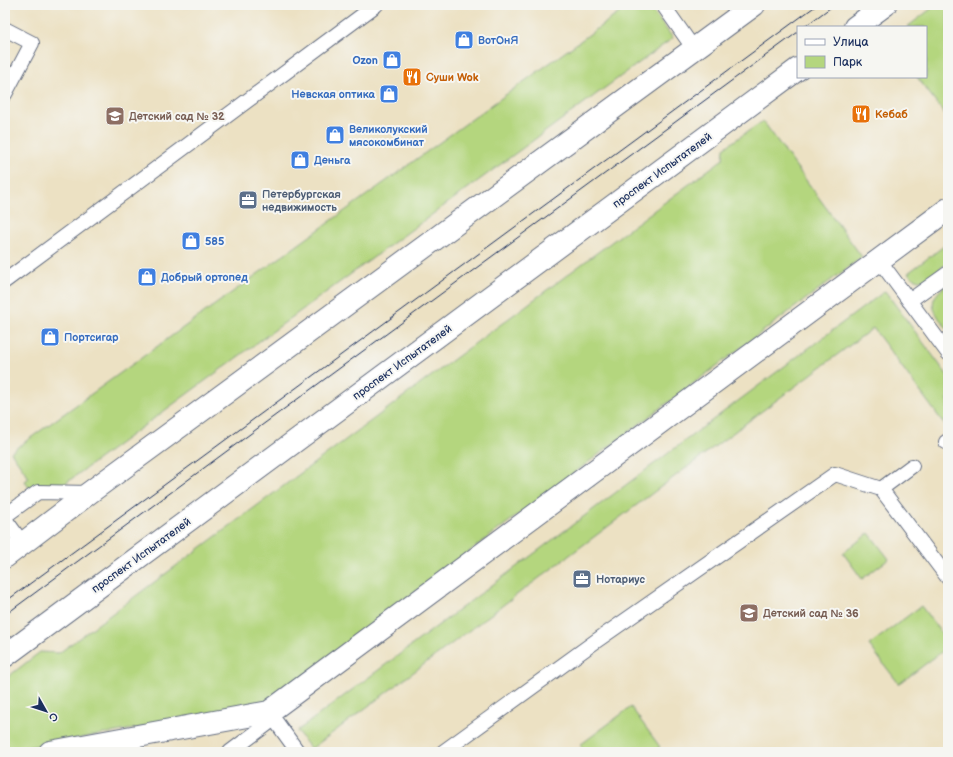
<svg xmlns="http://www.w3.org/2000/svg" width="953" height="757" font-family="'Balsamiq Sans',sans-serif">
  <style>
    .green { fill: #b4d67e; stroke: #68826e }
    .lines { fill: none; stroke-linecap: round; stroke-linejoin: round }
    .lane-casing { stroke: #646d81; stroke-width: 16 }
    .street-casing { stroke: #646d81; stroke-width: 24 }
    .secondary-casing { stroke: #646d81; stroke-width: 24 }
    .lane { stroke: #fff; stroke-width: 14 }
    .street { stroke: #fff; stroke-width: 22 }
    .secondary { stroke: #fff; stroke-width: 22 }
    .tram { stroke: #1b2f5e; stroke-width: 1 }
    .labels { text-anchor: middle; stroke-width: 4; stroke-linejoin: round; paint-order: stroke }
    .shop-label { font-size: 11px; font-weight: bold; fill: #366cbe; stroke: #f6f6f2; text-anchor: start }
    .food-label { font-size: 11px; font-weight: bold; fill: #c56008; stroke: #f6f6f2; text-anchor: start }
    .education-label { font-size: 11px; font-weight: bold; fill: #785e54; stroke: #f6f6f2; text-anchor: start }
    .street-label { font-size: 11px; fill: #1b2f5e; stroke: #f6f6f2 }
    .service-label { font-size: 11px; font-weight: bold; fill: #4e5e75; stroke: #f6f6f2; text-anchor: start }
  </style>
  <rect width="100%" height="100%" fill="#f6f6f2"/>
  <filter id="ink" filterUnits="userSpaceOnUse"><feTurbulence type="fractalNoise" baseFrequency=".025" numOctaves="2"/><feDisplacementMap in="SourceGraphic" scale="8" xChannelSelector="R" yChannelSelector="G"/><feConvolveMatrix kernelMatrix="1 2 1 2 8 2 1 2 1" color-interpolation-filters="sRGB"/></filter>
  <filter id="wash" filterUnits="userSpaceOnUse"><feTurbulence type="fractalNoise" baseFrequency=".012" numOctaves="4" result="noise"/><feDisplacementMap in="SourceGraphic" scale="16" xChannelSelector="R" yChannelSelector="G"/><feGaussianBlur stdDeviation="0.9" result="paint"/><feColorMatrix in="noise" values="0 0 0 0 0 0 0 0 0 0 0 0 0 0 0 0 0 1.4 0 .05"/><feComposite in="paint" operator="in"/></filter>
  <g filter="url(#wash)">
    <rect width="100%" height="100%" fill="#ece1c3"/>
    <path class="green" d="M 630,5 L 648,5 L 673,38 L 59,488 L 29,488 L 25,481 L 29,478 L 11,452 Z
      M 936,5 L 948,5 L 948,118 L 917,77 L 926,77 L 926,27 L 907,27 Z
      M 763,121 L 862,257 L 262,707 L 5,751 L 5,679 L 40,652 L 59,653 L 723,159 L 724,148 Z
      M 948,243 L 948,262 C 935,272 921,290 908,273 Z
      M 948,284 L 948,330 C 933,311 924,301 948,284 Z
      M 885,291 L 948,376 L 948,423 L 945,425 L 873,328 L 311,749 L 297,731 Z
      M 869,533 L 889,559 L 862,579 L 843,553 Z
      M 921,606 L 948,642 L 948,647 L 899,684 L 869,645 Z
      M 631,707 L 660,747 L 653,752 L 585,752 L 580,745 Z"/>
  </g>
  <g filter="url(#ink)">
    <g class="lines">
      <defs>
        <path id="lane" d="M 663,5 L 694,49
          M 5,29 L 32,43 L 5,94
          M 879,260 L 948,353
          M 5,281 L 376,5
          M 909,301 L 947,274
          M 946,442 L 948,441
          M 881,489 L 912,466
          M 5,516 L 38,492 L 89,493
          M 5,519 L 23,544
          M 269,712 L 298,752
          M 230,752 L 274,719
          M 443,752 L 596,641 L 835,474 L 881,489 L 948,578"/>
        <path id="street" d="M 50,752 L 269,712 L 948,209"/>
        <path id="secondary" d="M 855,27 L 885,5
          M 5,557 L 89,493 L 754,5
          M 5,656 L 798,69"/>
      </defs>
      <use href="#lane" class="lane-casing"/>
      <use href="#street" class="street-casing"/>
      <use href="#secondary" class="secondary-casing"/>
      <use href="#lane" class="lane"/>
      <use href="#street" class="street"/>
      <use href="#secondary" class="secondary"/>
      <path class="tram" d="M 804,27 L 834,5
        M 5,602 L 817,5
        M 5,615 L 269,420 L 798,32"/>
    </g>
  </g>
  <defs>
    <symbol id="shop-square" viewBox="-11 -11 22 22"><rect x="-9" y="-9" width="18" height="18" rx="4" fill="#3f7fe0" stroke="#f6f6f2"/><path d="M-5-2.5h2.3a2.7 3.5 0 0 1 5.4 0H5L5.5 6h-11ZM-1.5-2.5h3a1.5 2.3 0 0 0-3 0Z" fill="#fff"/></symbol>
    <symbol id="restaurant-square" viewBox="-11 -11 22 22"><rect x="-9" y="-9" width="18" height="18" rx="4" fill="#e8710a" stroke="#f6f6f2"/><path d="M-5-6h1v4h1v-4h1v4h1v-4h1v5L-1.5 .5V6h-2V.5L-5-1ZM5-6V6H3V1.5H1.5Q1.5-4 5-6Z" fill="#fff"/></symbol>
    <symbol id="school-square" viewBox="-11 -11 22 22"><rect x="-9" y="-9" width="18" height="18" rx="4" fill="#8d6e63" stroke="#f6f6f2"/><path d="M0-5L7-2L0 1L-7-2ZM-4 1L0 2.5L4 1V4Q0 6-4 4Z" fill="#fff"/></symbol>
    <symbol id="office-square" viewBox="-11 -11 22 22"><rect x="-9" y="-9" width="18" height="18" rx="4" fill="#5c6f8a" stroke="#f6f6f2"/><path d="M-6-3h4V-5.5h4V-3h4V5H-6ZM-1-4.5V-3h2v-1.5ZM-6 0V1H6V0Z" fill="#fff"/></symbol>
  </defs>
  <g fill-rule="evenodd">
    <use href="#shop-square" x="453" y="29" width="22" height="22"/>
    <use href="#shop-square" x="381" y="49" width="22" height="22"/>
    <use href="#restaurant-square" x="401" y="66" width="22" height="22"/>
    <use href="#shop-square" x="378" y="83" width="22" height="22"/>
    <use href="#restaurant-square" x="850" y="103" width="22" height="22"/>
    <use href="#school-square" x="104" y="105" width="22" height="22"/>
    <use href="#shop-square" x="324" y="124" width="22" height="22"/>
    <use href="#shop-square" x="289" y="149" width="22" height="22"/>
    <use href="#office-square" x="237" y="189" width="22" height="22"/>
    <use href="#shop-square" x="180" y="230" width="22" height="22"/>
    <use href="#shop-square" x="136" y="266" width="22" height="22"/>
    <use href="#shop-square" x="39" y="326" width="22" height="22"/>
    <use href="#office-square" x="571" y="568" width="22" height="22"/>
    <use href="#school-square" x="738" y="602" width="22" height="22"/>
  </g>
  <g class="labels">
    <g class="shop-label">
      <text x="478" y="44">ВотОнЯ</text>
      <text x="378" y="64" text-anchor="end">Ozon</text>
      <text x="375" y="98" text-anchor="end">Невская оптика</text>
      <text x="349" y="133">Великолукский<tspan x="349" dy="13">мясокомбинат</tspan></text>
      <text x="314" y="164">Деньга</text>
      <text x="205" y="245">585</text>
      <text x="161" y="281">Добрый ортопед</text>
      <text x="64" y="341">Портсигар</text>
    </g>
    <g class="food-label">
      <text x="426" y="81">Суши Wok</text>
      <text x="875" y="118">Кебаб</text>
    </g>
    <g class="education-label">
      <text x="129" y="120">Детский сад № 32</text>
      <text x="763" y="617">Детский сад № 36</text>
    </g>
    <g class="street-label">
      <text transform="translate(662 170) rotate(-36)" y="4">проспект Испытателей</text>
      <text transform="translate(402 362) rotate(-36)" y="4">проспект Испытателей</text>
      <text transform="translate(141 555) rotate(-36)" y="4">проспект Испытателей</text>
    </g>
    <g class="service-label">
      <text x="262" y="198">Петербургская<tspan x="262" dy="13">недвижимость</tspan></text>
      <text x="596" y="583">Нотариус</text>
    </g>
  </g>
  <rect width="953" height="757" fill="none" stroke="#f6f6f2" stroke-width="20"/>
  <rect x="797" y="26" width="130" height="52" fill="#f6f6f2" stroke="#9ea6b7"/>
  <rect x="805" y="39" width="20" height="6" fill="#ffffff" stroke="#9ea6b7"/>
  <text x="833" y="46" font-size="12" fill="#1b2f5e">Улица</text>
  <rect x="805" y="56" width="20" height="12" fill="#b4d67e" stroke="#9ea6b7"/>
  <text x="833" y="66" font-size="12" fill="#1b2f5e">Парк</text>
  <g transform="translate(46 711) rotate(129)" stroke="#f6f6f2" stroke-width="3" paint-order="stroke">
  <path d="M0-3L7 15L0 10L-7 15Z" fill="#1b2f5e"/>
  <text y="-6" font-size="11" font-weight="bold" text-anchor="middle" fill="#1b2f5e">С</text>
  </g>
</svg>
